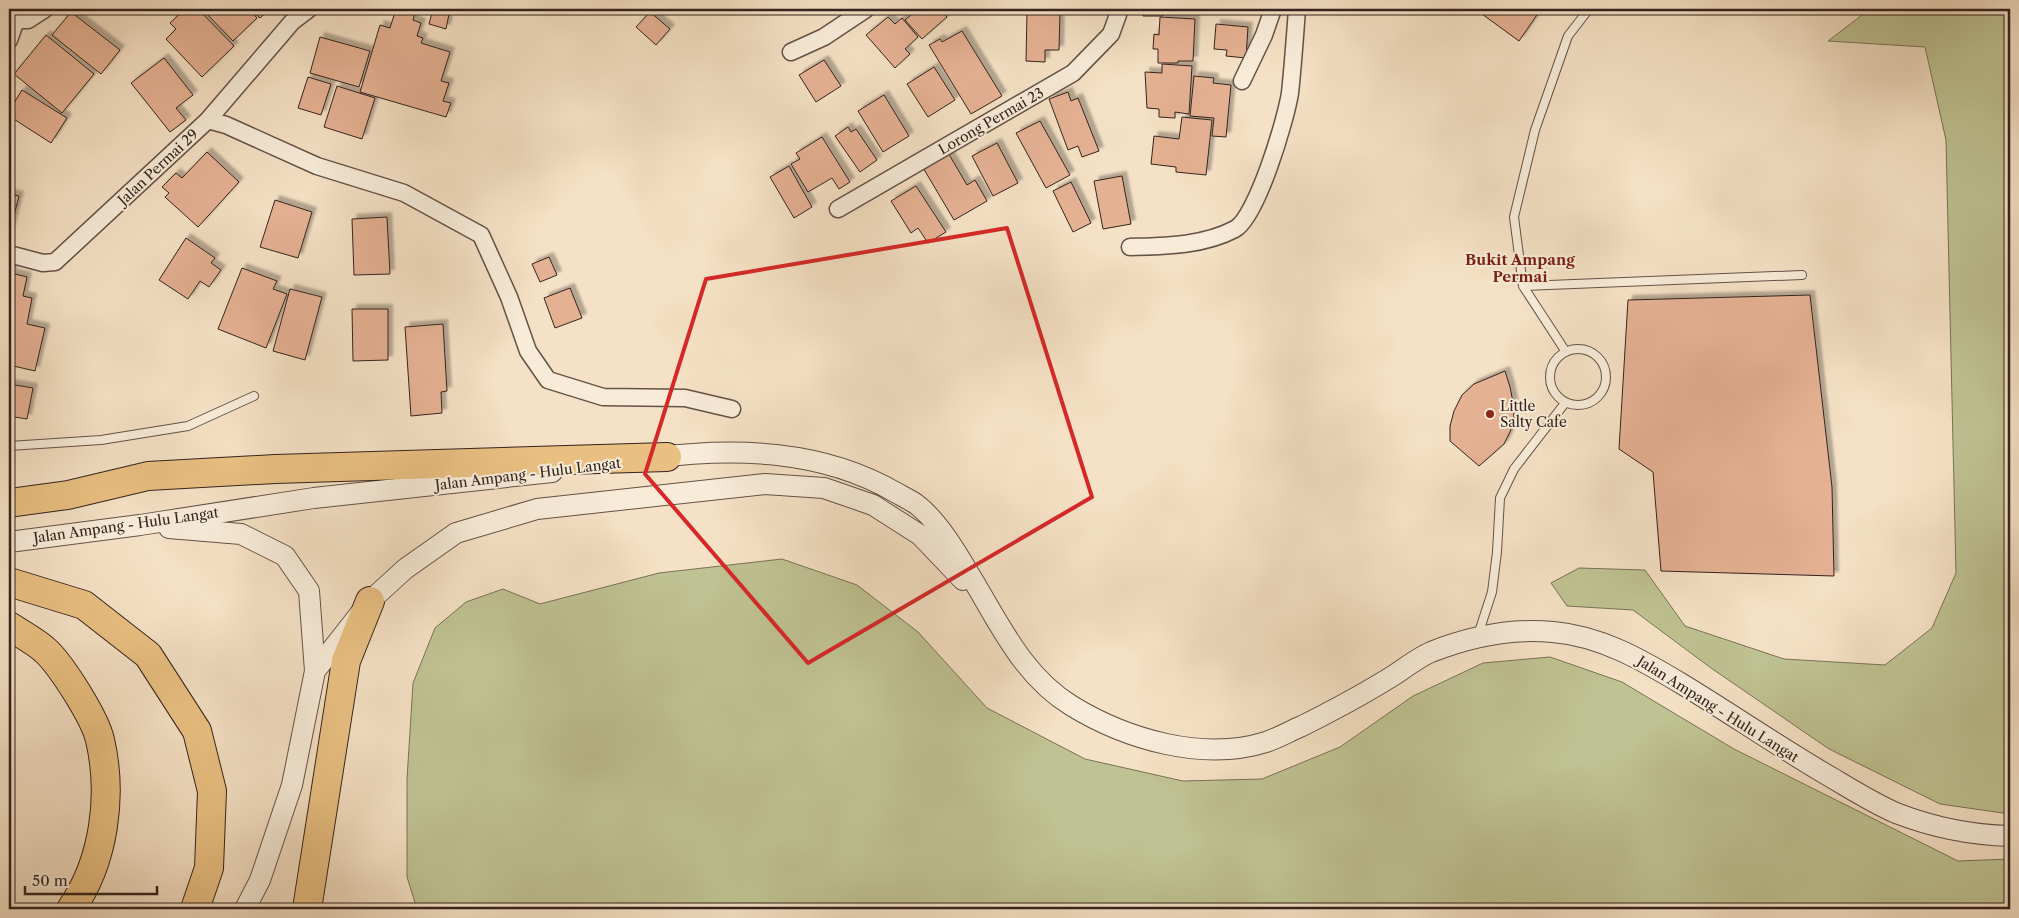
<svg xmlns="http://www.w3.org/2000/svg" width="2019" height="918" font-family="'Libre Caslon Text',serif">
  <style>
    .green { fill: #bfc292; stroke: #797258 }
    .building { fill: #e5b193; stroke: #33231d; filter: url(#shadow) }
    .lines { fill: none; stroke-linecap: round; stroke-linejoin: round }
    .service-casing { stroke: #645247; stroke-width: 10 }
    .minor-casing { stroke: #645247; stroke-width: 19 }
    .tertiary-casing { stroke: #645247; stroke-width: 22 }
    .motorway-casing { stroke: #33231d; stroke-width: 30 }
    .service { stroke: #f8ecd9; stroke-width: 8 }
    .minor { stroke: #f8ecd9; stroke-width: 16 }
    .tertiary { stroke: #f8ecd9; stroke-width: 20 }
    .motorway { stroke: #eac082; stroke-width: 28 }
    .marked { fill: none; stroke: #d62828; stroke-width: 4; stroke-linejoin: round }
    .poi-dot { fill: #8f2418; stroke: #f8ecd9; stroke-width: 2 }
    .labels { text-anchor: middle; stroke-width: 4; stroke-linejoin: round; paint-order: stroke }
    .street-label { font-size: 14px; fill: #33231d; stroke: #f8ecd9 }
    .poi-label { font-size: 14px; fill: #33231d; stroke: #f8ecd9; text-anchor: start }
    .neighbourhood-label { font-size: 15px; font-weight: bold; fill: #7a1f14; stroke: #f8ecd9 }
  </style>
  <defs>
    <filter id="shadow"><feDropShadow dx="4.5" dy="-4.5" stdDeviation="1" flood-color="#0004"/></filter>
  </defs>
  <rect width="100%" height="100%" fill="#f5e1c5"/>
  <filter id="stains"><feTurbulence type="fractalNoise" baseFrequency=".004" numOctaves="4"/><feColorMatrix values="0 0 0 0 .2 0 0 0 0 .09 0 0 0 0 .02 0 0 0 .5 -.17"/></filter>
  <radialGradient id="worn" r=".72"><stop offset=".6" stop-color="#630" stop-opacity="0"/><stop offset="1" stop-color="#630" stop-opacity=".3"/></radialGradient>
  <path class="green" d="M 1870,9 L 2010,9 L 2010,814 L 1940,804 L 1829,749 L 1711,668 L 1633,610 L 1567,606 L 1551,583 L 1579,568 L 1645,570 L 1685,626 L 1784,659 L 1885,665 L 1932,628 L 1956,573 L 1946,140 L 1925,47 L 1828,41 Z
    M 782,559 L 857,585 L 918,632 L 987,708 L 1085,759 L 1183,781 L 1262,779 L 1340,747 L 1413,696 L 1483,663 L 1550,657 L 1622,682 L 1734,749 L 1958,861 L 2010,859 L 2010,909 L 417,909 L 407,877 L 407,779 L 413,683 L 435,628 L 466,602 L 503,589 L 540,604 L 659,573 Z"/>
  <path class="building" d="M 185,9 L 198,9 L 234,46 L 202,77 L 166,39 L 176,29 L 170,23 Z
    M 202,9 L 248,9 L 257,18 L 233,41 Z
    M 251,9 L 270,9 L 260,18 Z
    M 396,9 L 416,9 L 413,20 L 421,23 L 417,36 L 423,38 L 421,43 L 450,52 L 441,81 L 449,83 L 443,101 L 451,103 L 446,117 L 360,92 L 380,25 L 390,28 Z
    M 433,9 L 450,9 L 446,29 L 429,24 Z
    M 906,9 L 940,9 L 947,17 L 922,39 L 905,20 L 911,15 Z
    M 1143,9 L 1163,9 L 1163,16 L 1143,16 Z
    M 1215,9 L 1255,9 L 1255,12 Z
    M 1475,9 L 1541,9 L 1519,41 Z
    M 71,12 L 120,50 L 101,74 L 52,35 Z
    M 650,12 L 670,29 L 656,45 L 636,27 Z
    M 1027,12 L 1060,13 L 1059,50 L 1045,50 L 1045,62 L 1026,61 Z
    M 888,17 L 895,24 L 902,18 L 918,37 L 905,49 L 910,54 L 895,68 L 866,35 Z
    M 1160,17 L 1195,19 L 1193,61 L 1178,61 L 1178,63 L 1158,63 L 1158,49 L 1153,49 L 1154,34 L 1159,35 Z
    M 1216,24 L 1248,27 L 1246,58 L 1226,56 L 1227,50 L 1214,49 Z
    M 962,31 L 1002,96 L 971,114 L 929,45 L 940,39 L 942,42 Z
    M 46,35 L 94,74 L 62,113 L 14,74 Z
    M 320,37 L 370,51 L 359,87 L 310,73 Z
    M 164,58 L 193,95 L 176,108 L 186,120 L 170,132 L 131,83 Z
    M 824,60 L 841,86 L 816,102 L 799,75 Z
    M 1162,64 L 1192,66 L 1189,114 L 1175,112 L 1175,118 L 1159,117 L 1159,109 L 1147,108 L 1145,72 L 1162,73 Z
    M 934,67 L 955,100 L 928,117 L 907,84 Z
    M 1194,76 L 1214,78 L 1213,83 L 1231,85 L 1226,137 L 1212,136 L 1214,118 L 1190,116 Z
    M 308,77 L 331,84 L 321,115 L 298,108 Z
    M 337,86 L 375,98 L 362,139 L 324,127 Z
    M 22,90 L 67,118 L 51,143 L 9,116 L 9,111 Z
    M 1068,92 L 1071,101 L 1078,98 L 1099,151 L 1082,157 L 1078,146 L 1068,150 L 1049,99 Z
    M 884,95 L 909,136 L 883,152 L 858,111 Z
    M 1182,117 L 1212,120 L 1206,175 L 1176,172 L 1176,167 L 1151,164 L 1154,136 L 1179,139 Z
    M 1040,121 L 1070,175 L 1046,188 L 1016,133 Z
    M 848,127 L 851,132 L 856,129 L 877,160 L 860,172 L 835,136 Z
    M 822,137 L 850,182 L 839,189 L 832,178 L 808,192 L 791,164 L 800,159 L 796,153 Z
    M 997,143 L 1018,183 L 993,196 L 972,156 Z
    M 947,151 L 967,185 L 975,180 L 987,201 L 954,220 L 922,166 Z
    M 207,152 L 239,182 L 198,227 L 165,197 L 169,193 L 162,187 L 176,173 L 182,178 Z
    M 789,166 L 812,207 L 794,218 L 770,177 Z
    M 1122,176 L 1131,224 L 1103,229 L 1094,181 Z
    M 1071,182 L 1091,223 L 1073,232 L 1053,191 Z
    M 916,186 L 946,232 L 928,243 L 918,228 L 911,233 L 891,201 Z
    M 9,194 L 19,196 L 9,235 Z
    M 275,200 L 312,212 L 298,258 L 260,247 Z
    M 387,217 L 390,274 L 354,275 L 352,219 Z
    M 186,238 L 215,258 L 211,263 L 221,270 L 209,287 L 200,281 L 188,299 L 159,280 Z
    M 9,256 L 14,257 L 11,273 L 27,277 L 23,296 L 32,298 L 27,324 L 45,328 L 35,371 L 9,365 Z
    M 549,257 L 557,275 L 540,282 L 532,264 Z
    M 242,268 L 277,281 L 273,289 L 287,294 L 266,348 L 218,329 Z
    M 570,288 L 582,318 L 555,328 L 544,298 Z
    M 290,289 L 322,297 L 305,360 L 273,351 Z
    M 1810,295 L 1832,487 L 1834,576 L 1661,571 L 1653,472 L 1619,449 L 1628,300 Z
    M 352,309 L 388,309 L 388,360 L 353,361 Z
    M 443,324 L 447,391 L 441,392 L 442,413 L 411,416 L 405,327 Z
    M 1505,371 L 1510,387 L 1513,402 L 1514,418 L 1510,432 L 1504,444 L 1479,466 L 1450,441 L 1450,426 L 1454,411 L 1462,395 L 1474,384 Z
    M 9,384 L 33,388 L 27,419 L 9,416 Z"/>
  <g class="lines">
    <defs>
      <path id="service" d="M 1523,286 L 1802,275
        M1550 377a28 28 0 1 1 56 0a28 28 0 1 1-56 0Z
        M 1566,352 L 1523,286 L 1514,217 L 1535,130 L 1568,36 L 1589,9
        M 9,446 L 101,440 L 188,426 L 254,396
        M 1478,635 L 1492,592 L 1497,552 L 1500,498 L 1514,469 L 1565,403"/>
      <path id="minor" d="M 16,20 L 28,20 L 45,9
        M 9,40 L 16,20
        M 791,52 L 824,37 L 866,9
        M 1242,81 L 1264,35 L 1273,9
        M 208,120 L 292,22 L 309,9
        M 838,209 L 1073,73 L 1111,34 L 1120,9
        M 1130,247 C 1164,246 1203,246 1235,229 C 1257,217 1286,119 1290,93 C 1293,65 1295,37 1297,9
        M 9,254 L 43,263 L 55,262 L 208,120 L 226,125 L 317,166 L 404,193 L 481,235 L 509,297 L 528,351 L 548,380 L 603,397 L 685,398 L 732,409"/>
      <path id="tertiary" d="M 653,458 C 736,447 822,450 895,492 C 902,496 910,500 916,504 C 935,518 956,551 968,572 C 998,620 1021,675 1072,706 C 1126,739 1203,762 1266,742 C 1278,738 1290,731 1302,726 C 1332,711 1362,695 1391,677 C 1404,669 1417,658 1431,652 C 1469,637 1511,628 1553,632 C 1601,636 1642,660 1682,684 C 1733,715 1782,749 1834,779 C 1854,791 1875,804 1896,813 C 1932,827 1971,835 2010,836
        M 169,528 L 241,534 L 285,556 L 309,591 L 315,671
        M 9,542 L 140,525 L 314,498 L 552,472
        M 245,909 L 260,880 L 292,785 L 315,671 L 370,601 L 405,569 L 456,533 L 537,509 L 765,484 L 824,488 L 873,505 L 920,535 L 963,580"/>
      <path id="motorway" d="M 9,503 L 68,495 L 148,476 L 275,469 L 667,457
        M 9,582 L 84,605 L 148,655 L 197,731 L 212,791 L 209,868 L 195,909
        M 9,626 C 21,634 37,642 47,652 C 63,668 95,718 100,740 C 113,796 104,862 71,909
        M 307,909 L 346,661 L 370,601"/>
    </defs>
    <use href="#service" class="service-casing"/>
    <use href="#minor" class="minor-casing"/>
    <use href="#tertiary" class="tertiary-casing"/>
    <use href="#motorway" class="motorway-casing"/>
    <use href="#service" class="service"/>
    <use href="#minor" class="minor"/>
    <use href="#tertiary" class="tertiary"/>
    <use href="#motorway" class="motorway"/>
  </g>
  <path class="marked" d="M 1007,228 L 1092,497 L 808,663 L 645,474 L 706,279 Z"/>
  <circle class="poi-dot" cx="1490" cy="414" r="5"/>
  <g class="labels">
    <g class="street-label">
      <text transform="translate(991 121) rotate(-30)" y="5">Lorong Permai 23</text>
      <text transform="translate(158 167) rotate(-43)" y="5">Jalan Permai 29</text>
      <text transform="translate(528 474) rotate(-7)" y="5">Jalan Ampang - Hulu Langat</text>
      <text transform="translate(126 525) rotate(-8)" y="5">Jalan Ampang - Hulu Langat</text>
      <text transform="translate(1718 709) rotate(32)" y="5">Jalan Ampang - Hulu Langat</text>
    </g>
    <g class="poi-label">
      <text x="1500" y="411">Little<tspan x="1500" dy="16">Salty Cafe</tspan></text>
    </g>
    <g class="neighbourhood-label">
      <text x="1520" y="265">Bukit Ampang<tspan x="1520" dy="17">Permai</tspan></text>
    </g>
  </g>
  <rect width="2019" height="918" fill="none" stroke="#f5e1c5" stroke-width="30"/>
  <rect x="10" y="10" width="1999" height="898" fill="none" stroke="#33231d" stroke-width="2.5"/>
  <rect x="15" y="15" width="1989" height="888" fill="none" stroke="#33231d"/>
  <path d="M25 886v8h132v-8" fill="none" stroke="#33231d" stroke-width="2.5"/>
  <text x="32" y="886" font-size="15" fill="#33231d" stroke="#f8ecd9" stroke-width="4" paint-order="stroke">50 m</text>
  <rect width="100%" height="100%" filter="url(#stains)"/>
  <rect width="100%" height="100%" fill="url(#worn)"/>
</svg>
